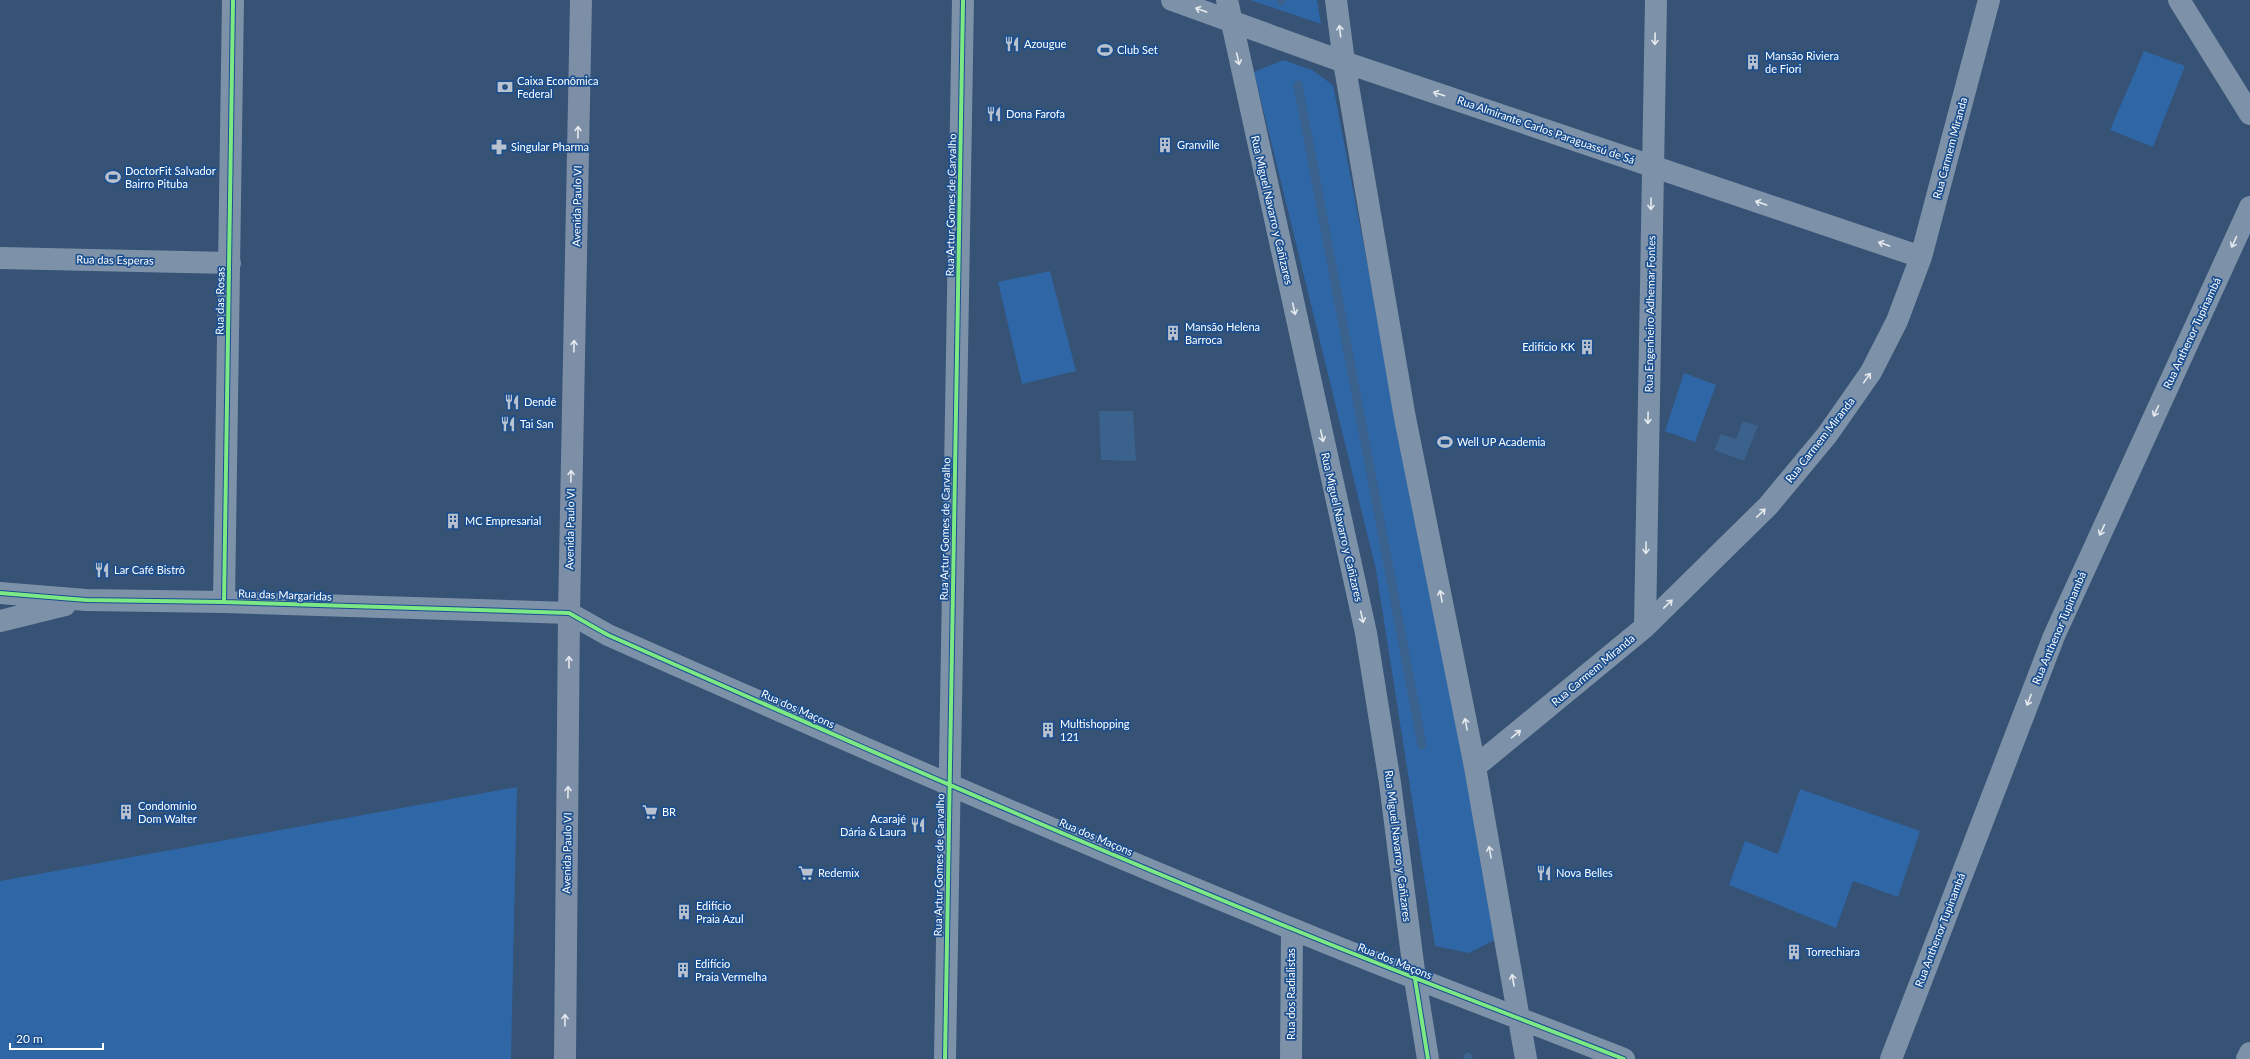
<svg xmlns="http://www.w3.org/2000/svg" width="2250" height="1059" font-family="Lato,sans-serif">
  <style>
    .green { fill: #2f66a5 }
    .water { fill: #3b618d }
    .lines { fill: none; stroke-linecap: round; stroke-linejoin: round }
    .stream { stroke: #3b618d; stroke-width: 9 }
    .minor { stroke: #7d92a8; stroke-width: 22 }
    .major { stroke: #7d8ea7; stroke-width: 22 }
    .cycleway-casing { stroke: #1b4f8f; stroke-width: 6 }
    .cycleway { stroke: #7ce984; stroke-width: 4 }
    .oneway { stroke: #e5e9ee }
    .oneway2 { stroke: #e5e8ed }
    .labels { text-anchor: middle; stroke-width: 3.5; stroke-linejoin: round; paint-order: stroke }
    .poi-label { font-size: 11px; fill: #fff; stroke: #1b4f8f; text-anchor: start }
    .street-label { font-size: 11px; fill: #fff; stroke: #1b4f8f }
  </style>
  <rect width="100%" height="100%" fill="#365274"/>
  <path class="green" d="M 1250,0 L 1317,0 L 1321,24 Z
    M 2144,51 L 2185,66 L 2153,147 L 2110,130 Z
    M 1283,60 L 1312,70 L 1333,85 L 1497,939 L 1469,953 L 1435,946 L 1376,570 L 1254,72 Z
    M 1050,271 L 1076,371 L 1022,384 L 998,282 Z
    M 1684,373 L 1716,385 L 1695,442 L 1665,431 Z
    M 517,787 L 511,1059 L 0,1059 L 0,881 Z
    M 1800,789 L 1920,831 L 1898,897 L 1853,881 L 1836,928 L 1729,885 L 1745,841 L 1778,854 Z"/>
  <path class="water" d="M 1099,411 L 1133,411 L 1136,461 L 1101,460 Z
    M 1743,421 L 1758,426 L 1744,461 L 1714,450 L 1721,434 L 1736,439 Z"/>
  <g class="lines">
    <path class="stream" d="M 1281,0 L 1281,1
      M 1298,85 L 1422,745
      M 1468,1057 L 1468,1059"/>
    <path class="minor" d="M 1172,0 L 1344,62 L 1921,257
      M 1227,0 L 1366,633 L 1390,783 L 1415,979 L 1428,1059
      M 1336,0 L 1344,62 L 1405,418 L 1475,767 L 1526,1059
      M 2179,0 L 2250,114
      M 0,258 L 230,263
      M 0,593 L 86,600 L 224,602 L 569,613 L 608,635 C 836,736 1064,836 1295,930 C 1404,975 1514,1016 1624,1059
      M 224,602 L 233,0
      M 0,621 L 65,605
      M 1645,627 L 1656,0
      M 1475,767 L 1645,627 L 1768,506 L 1827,435 L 1871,372 L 1897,321 L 1921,257 L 1989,0
      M 945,1059 L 963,0
      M 1291,1059 L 1292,929
      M 1891,1059 L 2054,636 L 2250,207
      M 2247,1059 L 2250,1053"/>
    <path class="major" d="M 565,1059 L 569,613 L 581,0"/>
    <defs>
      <path id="cycleway" d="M 0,593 L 86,600 L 224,602 L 569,613 L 608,635 C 836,736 1064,836 1295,930 C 1404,975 1514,1016 1624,1059
        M 224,602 L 233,0
        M 1415,979 L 1428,1059
        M 945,1059 L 963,0"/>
    </defs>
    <use href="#cycleway" class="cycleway-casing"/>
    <use href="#cycleway" class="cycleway"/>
  </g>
  <defs><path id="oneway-shaft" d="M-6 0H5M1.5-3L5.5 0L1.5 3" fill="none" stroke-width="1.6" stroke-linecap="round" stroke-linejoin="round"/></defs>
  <g class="oneway">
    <use href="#oneway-shaft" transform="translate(1201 10) rotate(-160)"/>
    <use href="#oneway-shaft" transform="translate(1340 31) rotate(-97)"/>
    <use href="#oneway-shaft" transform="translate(1655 39) rotate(91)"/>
    <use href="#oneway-shaft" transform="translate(1238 59) rotate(77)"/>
    <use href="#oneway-shaft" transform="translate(1439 94) rotate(-162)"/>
    <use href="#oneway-shaft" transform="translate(1761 203) rotate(-161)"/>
    <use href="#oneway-shaft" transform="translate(1651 204) rotate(91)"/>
    <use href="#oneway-shaft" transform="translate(2234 242) rotate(115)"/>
    <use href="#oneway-shaft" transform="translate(1884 244) rotate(-161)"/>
    <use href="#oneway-shaft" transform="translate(1294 309) rotate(77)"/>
    <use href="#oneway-shaft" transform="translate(1867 378) rotate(-55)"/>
    <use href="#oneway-shaft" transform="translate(2156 411) rotate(115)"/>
    <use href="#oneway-shaft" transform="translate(1648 418) rotate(91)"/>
    <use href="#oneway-shaft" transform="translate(1322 436) rotate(77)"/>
    <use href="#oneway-shaft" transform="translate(1761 513) rotate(-44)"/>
    <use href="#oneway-shaft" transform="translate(2102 530) rotate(115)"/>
    <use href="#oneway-shaft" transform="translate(1646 548) rotate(91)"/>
    <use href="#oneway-shaft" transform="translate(1441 596) rotate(-101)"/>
    <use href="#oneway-shaft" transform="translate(1668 604) rotate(-44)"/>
    <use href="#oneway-shaft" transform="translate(1362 617) rotate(77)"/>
    <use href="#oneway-shaft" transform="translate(2029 700) rotate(111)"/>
    <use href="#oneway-shaft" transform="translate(1466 724) rotate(-101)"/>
    <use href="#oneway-shaft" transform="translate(1516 734) rotate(-40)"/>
    <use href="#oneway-shaft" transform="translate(1490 852) rotate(-100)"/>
    <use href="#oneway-shaft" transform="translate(1513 980) rotate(-100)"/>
  </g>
  <g class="oneway2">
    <use href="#oneway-shaft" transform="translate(578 132) rotate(-89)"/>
    <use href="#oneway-shaft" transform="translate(574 346) rotate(-89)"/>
    <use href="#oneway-shaft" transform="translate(571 476) rotate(-89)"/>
    <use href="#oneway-shaft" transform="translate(569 662) rotate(-90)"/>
    <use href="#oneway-shaft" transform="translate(568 792) rotate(-89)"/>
    <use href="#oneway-shaft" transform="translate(565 1020) rotate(-89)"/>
  </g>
  <defs>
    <symbol id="restaurant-bare" viewBox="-9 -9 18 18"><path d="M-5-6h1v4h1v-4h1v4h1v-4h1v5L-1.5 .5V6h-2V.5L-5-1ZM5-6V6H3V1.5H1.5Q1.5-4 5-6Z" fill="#b9c2ce" stroke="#1b4f8f" stroke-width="2.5" paint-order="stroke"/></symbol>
    <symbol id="stadium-bare" viewBox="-9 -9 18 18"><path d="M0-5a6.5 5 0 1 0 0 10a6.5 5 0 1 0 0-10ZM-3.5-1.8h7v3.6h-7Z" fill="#b9c2ce" stroke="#1b4f8f" stroke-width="2.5" paint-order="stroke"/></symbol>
    <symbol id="building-bare" viewBox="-9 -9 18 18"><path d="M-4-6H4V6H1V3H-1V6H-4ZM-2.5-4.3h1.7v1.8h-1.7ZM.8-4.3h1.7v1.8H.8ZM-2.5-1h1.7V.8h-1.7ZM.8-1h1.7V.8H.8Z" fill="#b9c2ce" stroke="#1b4f8f" stroke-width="2.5" paint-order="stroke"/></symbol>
    <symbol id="bank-bare" viewBox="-9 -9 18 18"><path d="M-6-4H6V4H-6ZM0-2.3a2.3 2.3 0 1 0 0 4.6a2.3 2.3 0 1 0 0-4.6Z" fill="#b9c2ce" stroke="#1b4f8f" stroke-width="2.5" paint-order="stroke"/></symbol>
    <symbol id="pharmacy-bare" viewBox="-9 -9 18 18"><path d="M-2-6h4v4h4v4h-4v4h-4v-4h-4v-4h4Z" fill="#b9c2ce" stroke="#1b4f8f" stroke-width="2.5" paint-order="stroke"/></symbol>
    <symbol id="supermarket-bare" viewBox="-9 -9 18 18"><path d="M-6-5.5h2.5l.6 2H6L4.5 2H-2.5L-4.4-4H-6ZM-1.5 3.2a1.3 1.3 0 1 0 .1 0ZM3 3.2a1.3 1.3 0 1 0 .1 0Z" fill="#b9c2ce" stroke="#1b4f8f" stroke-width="2.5" paint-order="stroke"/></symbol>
  </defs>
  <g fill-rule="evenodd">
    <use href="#restaurant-bare" x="1001" y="33" width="22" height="22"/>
    <use href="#stadium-bare" x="1094" y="39" width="22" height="22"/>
    <use href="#building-bare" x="1742" y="51" width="22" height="22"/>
    <use href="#bank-bare" x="494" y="76" width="22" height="22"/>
    <use href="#restaurant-bare" x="983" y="103" width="22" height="22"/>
    <use href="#building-bare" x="1154" y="134" width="22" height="22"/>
    <use href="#pharmacy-bare" x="488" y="136" width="22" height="22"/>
    <use href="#stadium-bare" x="102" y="166" width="22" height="22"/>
    <use href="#building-bare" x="1162" y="322" width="22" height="22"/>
    <use href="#building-bare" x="1576" y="336" width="22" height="22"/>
    <use href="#restaurant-bare" x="501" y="391" width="22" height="22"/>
    <use href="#restaurant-bare" x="497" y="413" width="22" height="22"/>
    <use href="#stadium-bare" x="1434" y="431" width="22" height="22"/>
    <use href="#building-bare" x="442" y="510" width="22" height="22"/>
    <use href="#restaurant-bare" x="91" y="559" width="22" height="22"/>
    <use href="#building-bare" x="1037" y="719" width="22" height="22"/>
    <use href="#building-bare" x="115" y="801" width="22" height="22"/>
    <use href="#supermarket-bare" x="639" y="801" width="22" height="22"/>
    <use href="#restaurant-bare" x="907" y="814" width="22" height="22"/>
    <use href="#supermarket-bare" x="795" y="862" width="22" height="22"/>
    <use href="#restaurant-bare" x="1533" y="862" width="22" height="22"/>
    <use href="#building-bare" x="673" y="901" width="22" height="22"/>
    <use href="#building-bare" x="1783" y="941" width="22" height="22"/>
    <use href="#building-bare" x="672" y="959" width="22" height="22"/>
  </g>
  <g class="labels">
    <g class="poi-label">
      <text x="1024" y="48">Azougue</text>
      <text x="1117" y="54">Club Set</text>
      <text x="1765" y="60">Mansão Riviera<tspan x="1765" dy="13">de Fiori</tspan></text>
      <text x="517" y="85">Caixa Econômica<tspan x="517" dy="13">Federal</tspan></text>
      <text x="1006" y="118">Dona Farofa</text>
      <text x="1177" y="149">Granville</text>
      <text x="511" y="151">Singular Pharma</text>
      <text x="125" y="175">DoctorFit Salvador<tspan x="125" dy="13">Bairro Pituba</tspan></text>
      <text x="1185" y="331">Mansão Helena<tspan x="1185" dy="13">Barroca</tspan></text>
      <text x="1575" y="351" text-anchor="end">Edifício KK</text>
      <text x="524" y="406">Dendê</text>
      <text x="520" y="428">Tai San</text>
      <text x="1457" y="446">Well UP Academia</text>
      <text x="465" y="525">MC Empresarial</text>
      <text x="114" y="574">Lar Café Bistrô</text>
      <text x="1060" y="728">Multishopping<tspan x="1060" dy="13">121</tspan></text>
      <text x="138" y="810">Condomínio<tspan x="138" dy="13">Dom Walter</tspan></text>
      <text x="662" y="816">BR</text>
      <text x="906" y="823" text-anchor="end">Acarajé<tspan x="906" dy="13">Dária &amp; Laura</tspan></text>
      <text x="818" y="877">Redemix</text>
      <text x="1556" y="877">Nova Belles</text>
      <text x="696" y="910">Edifício<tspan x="696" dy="13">Praia Azul</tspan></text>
      <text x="1806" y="956">Torrechiara</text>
      <text x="695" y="968">Edifício<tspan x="695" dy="13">Praia Vermelha</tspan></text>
    </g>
    <g class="street-label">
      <text transform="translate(1546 130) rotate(19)" y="4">Rua Almirante Carlos Paraguassú de Sá</text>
      <text transform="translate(1950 148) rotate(-75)" y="4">Rua Carmem Miranda</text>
      <text transform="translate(951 205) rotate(-89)" y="4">Rua Artur Gomes de Carvalho</text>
      <text transform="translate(577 206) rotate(-89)" y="4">Avenida Paulo VI</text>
      <text transform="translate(1272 210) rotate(77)" y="4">Rua Miguel Navarro y Cañizares</text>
      <text transform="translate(115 260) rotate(1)" y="4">Rua das Esperas</text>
      <text transform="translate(220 301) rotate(-89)" y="4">Rua das Rosas</text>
      <text transform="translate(1650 314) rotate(-89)" y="4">Rua Engenheiro Adhemar Fontes</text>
      <text transform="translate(2192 333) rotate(-65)" y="4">Rua Anthenor Tupinambá</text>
      <text transform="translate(1820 440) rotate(-52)" y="4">Rua Carmem Miranda</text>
      <text transform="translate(1342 527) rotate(77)" y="4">Rua Miguel Navarro y Cañizares</text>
      <text transform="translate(570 529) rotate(-89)" y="4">Avenida Paulo VI</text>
      <text transform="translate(945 529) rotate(-89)" y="4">Rua Artur Gomes de Carvalho</text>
      <text transform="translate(285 595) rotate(2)" y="4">Rua das Margaridas</text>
      <text transform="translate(2059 628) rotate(-67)" y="4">Rua Anthenor Tupinambá</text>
      <text transform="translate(1593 670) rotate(-40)" y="4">Rua Carmem Miranda</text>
      <text transform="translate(798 709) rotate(24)" y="4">Rua dos Maçons</text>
      <text transform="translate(1096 837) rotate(23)" y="4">Rua dos Maçons</text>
      <text transform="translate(1398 846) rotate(83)" y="4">Rua Miguel Navarro y Cañizares</text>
      <text transform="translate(567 853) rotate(-89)" y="4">Avenida Paulo VI</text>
      <text transform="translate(939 865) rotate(-89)" y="4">Rua Artur Gomes de Carvalho</text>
      <text transform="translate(1940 930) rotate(-69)" y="4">Rua Anthenor Tupinambá</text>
      <text transform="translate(1395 961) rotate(22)" y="4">Rua dos Maçons</text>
      <text transform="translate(1291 994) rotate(-90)" y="4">Rua dos Radialistas</text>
    </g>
  </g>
  <path d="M10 1043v6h93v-6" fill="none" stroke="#ffffff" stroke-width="2"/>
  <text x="16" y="1043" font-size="12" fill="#ffffff" stroke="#1b4f8f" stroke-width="3" paint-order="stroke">20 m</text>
</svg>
